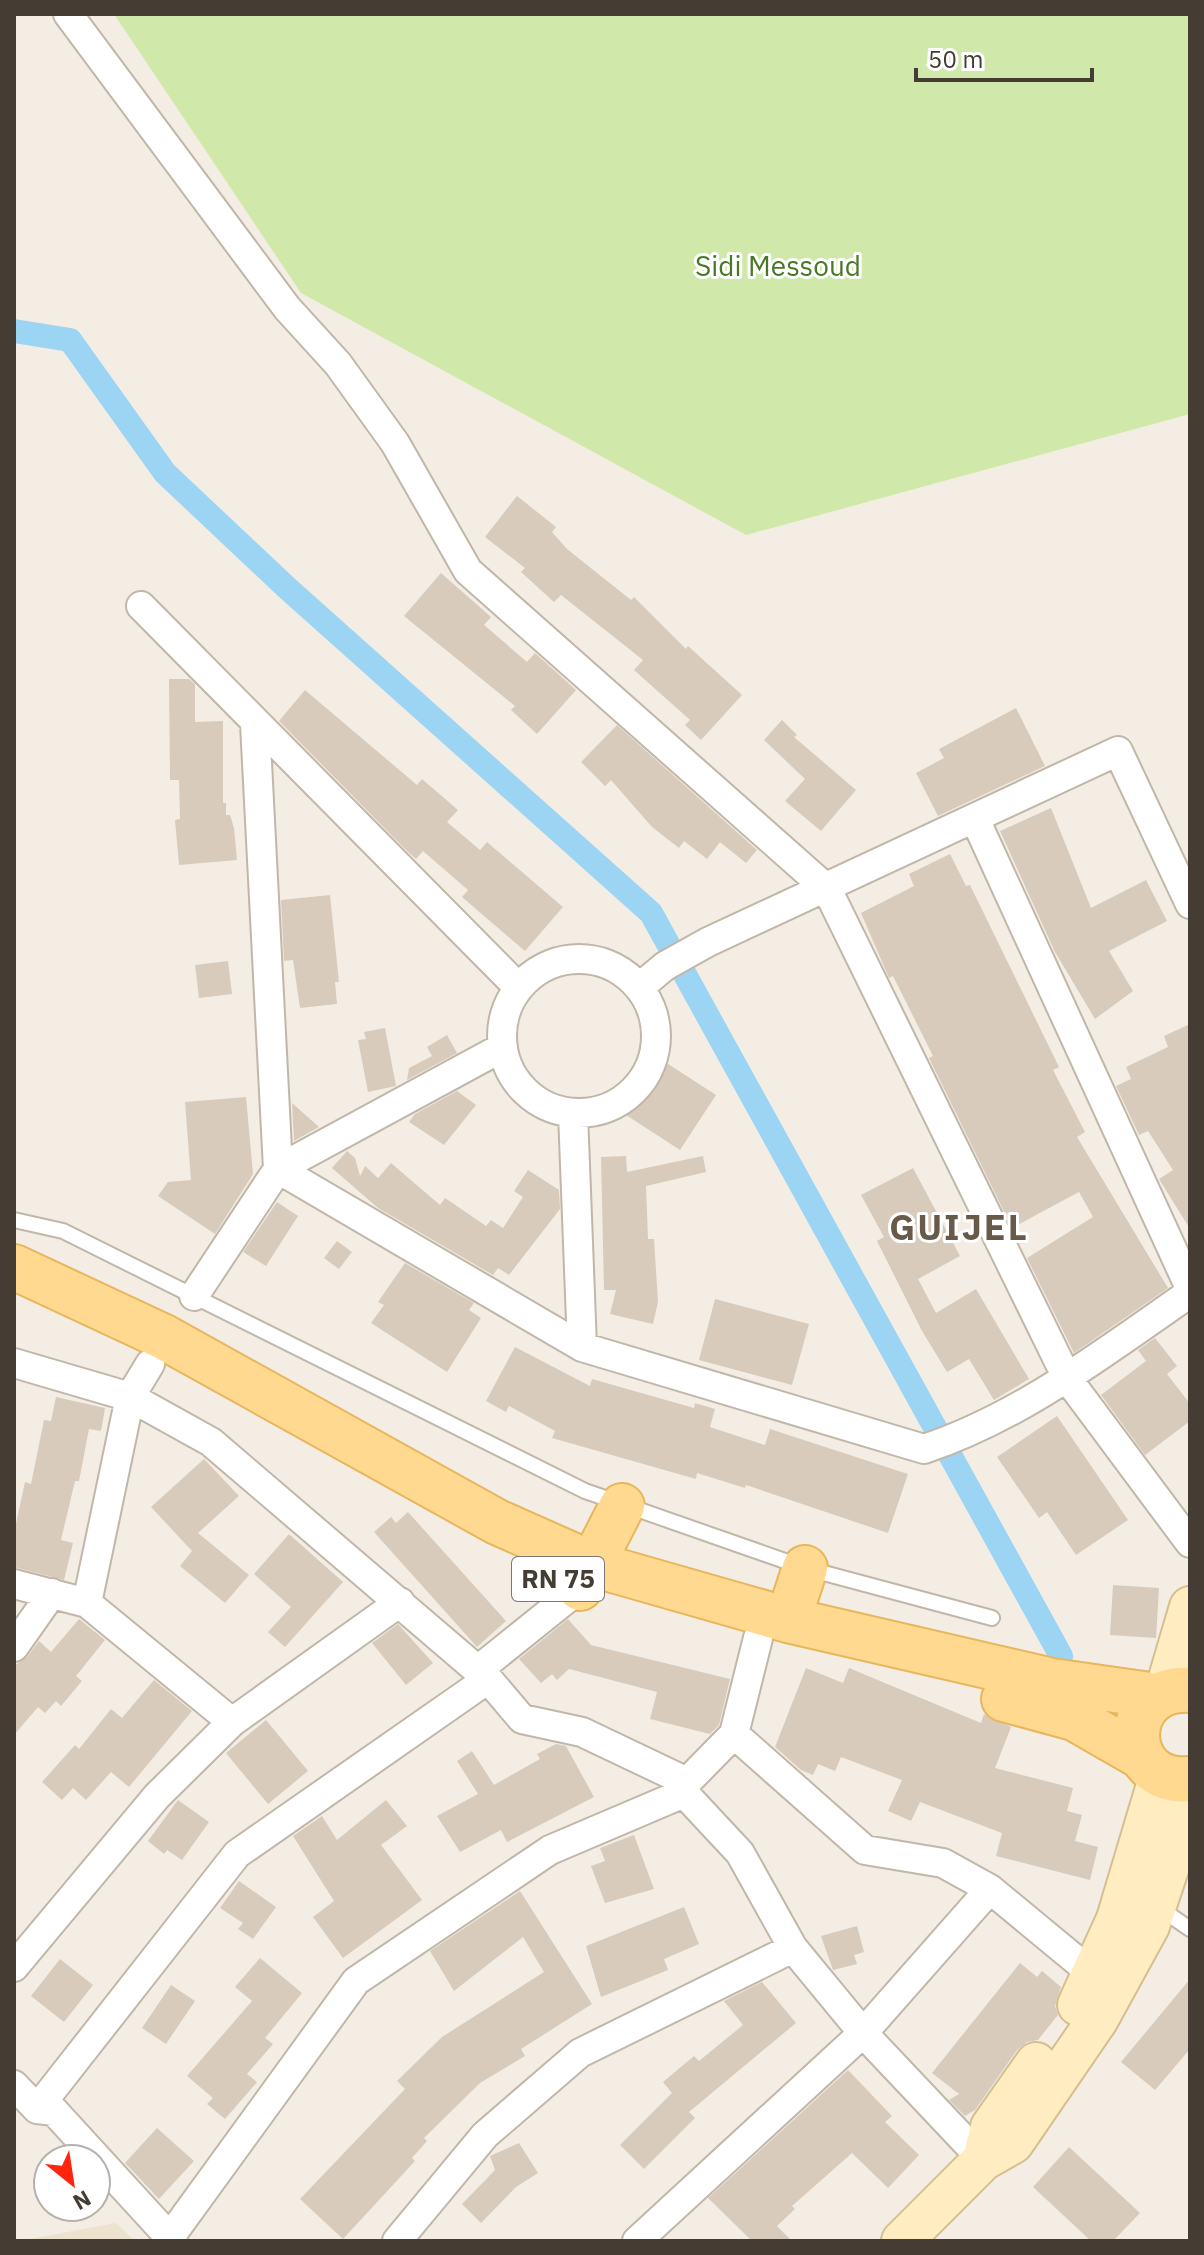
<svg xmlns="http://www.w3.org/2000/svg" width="1204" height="2255" font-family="'IBM Plex Sans',sans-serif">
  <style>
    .education { fill: #ede2cd }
    .green { fill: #d0e9aa }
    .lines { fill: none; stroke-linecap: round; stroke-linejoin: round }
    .canal { stroke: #9cd4f3; stroke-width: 24 }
    .building { fill: #d8cbbc }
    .service-casing { stroke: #c1b7a9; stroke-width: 18 }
    .minor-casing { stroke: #c1b7a9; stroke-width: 32 }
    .secondary-casing { stroke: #d5bf91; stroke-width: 44 }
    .primary-casing { stroke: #e8b65c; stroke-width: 48 }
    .service { stroke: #fff; stroke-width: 14 }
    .minor { stroke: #fff; stroke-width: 28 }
    .secondary { stroke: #ffecc1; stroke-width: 40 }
    .primary { stroke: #ffd990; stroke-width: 44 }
    .labels { text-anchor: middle; stroke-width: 6; stroke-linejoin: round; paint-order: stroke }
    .shield { fill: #fff; stroke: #7d7770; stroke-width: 2 }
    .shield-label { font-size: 26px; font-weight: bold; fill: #453d33 }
    .park-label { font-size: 28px; fill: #497825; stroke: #fff }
    .district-label { font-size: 36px; font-weight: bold; letter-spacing: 2px; fill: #685a4a; stroke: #fff }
  </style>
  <rect width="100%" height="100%" fill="#f3ede4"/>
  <path class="education" d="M 116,2223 L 135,2241 L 19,2241 Z"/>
  <path class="green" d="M 114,14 L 1190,14 L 1190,414 L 746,535 L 301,293 Z"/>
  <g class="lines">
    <path class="canal" d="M 14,331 L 70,340 L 165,473 L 286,587 L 651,913 L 1061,1656"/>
  </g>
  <path class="building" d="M 517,496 L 556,527 L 552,532 L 567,549 L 631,600 L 634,597 L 686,649 L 688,646 L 742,695 L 701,740 L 685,725 L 690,720 L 634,670 L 643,660 L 561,595 L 554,602 L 521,572 L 525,568 L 485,537 Z
    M 441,573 L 491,617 L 484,625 L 527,662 L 535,653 L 576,690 L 537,734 L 511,710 L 515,706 L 404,616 Z
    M 169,679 L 189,679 L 195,684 L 195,722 L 223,721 L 223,803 L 226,803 L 226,815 L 230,815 L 234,828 L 237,860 L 179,865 L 175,820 L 180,819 L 179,780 L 170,780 Z
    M 305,690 L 417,785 L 422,779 L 458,810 L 447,822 L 480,850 L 487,842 L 563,907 L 525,951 L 462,897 L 468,890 L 423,851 L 416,859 L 407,851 L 279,721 Z
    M 1016,708 L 1045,766 L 938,816 L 916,773 L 944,758 L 939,749 Z
    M 782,720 L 797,735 L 794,737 L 856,790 L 821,831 L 785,801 L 805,779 L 764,740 Z
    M 617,725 L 757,850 L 746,863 L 720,842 L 707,859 L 684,841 L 679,848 L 652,827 L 611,780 L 605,786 L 581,762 Z
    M 1051,808 L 1091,908 L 1146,880 L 1167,921 L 1109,951 L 1133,991 L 1095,1019 L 1055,952 L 1000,831 Z
    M 950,854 L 966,886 L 970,885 L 1059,1067 L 1053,1070 L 1085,1132 L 1077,1137 L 1168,1288 L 1074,1353 L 1027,1258 L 1093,1217 L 1079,1192 L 1012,1228 L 929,1058 L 933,1056 L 893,976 L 889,978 L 861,913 L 914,886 L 909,874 Z
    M 330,895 L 339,982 L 335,982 L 337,1004 L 300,1008 L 293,960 L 284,961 L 281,900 Z
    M 228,961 L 232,994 L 199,998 L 195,965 Z
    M 1190,1024 L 1190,1229 L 1159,1179 L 1173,1170 L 1148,1131 L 1139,1135 L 1116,1086 L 1131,1079 L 1126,1067 L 1168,1047 L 1164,1036 Z
    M 385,1028 L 396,1086 L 368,1092 L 358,1040 L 366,1039 L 364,1032 Z
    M 447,1035 L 457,1053 L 407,1080 L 409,1068 L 432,1056 L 427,1047 Z
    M 662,1060 L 716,1095 L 680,1150 L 626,1115 Z
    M 457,1091 L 476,1105 L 444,1145 L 409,1122 L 415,1114 Z
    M 246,1097 L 253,1174 L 215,1234 L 158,1196 L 168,1182 L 191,1180 L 185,1102 Z
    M 292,1103 L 319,1127 L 294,1141 Z
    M 347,1151 L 355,1158 L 360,1176 L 365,1166 L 378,1178 L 391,1163 L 440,1205 L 445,1198 L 486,1226 L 491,1220 L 503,1228 L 523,1197 L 514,1191 L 528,1170 L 559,1190 L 560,1209 L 509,1275 L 498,1268 L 493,1275 L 378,1208 L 332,1168 Z
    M 626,1156 L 627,1172 L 703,1156 L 706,1172 L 646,1186 L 648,1239 L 654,1239 L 658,1302 L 653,1324 L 610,1314 L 616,1290 L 604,1290 L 601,1157 Z
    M 913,1168 L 960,1256 L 918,1279 L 936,1313 L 976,1289 L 1029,1379 L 994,1400 L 969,1359 L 947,1372 L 922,1331 L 877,1241 L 884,1237 L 861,1195 Z
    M 277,1202 L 298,1216 L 266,1266 L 243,1252 Z
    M 337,1241 L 352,1252 L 339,1269 L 324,1258 Z
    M 405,1263 L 474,1303 L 469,1310 L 481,1318 L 447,1372 L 371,1323 L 384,1305 L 378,1302 Z
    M 715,1299 L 809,1324 L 792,1385 L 699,1360 Z
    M 1155,1338 L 1177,1366 L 1167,1374 L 1190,1404 L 1190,1421 L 1145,1455 L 1101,1395 L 1146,1361 L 1138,1350 Z
    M 515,1347 L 590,1386 L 592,1379 L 694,1408 L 695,1403 L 715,1409 L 710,1427 L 765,1445 L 770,1429 L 908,1474 L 888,1533 L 746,1485 L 745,1488 L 697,1473 L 696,1479 L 552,1438 L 555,1431 L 509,1406 L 506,1412 L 486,1401 Z
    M 56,1397 L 105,1408 L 101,1431 L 89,1429 L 79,1481 L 75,1481 L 61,1540 L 73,1543 L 64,1580 L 14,1567 L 14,1533 L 25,1482 L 31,1484 L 44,1420 L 51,1421 Z
    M 1057,1416 L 1128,1520 L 1076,1555 L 1047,1512 L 1039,1518 L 997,1457 Z
    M 204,1459 L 239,1496 L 198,1533 L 249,1575 L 225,1603 L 180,1566 L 192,1551 L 151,1507 Z
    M 408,1512 L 506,1621 L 477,1647 L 374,1532 L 391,1517 L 396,1523 Z
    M 289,1534 L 343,1582 L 285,1647 L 268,1632 L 291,1607 L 254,1574 Z
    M 1113,1585 L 1159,1588 L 1156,1638 L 1110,1635 Z
    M 79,1619 L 105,1640 L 76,1676 L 82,1681 L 61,1706 L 56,1701 L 45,1713 L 38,1707 L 14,1735 L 14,1666 L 27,1657 L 39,1641 L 51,1652 Z
    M 568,1619 L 591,1645 L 730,1679 L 719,1725 L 710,1734 L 650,1719 L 657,1692 L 569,1669 L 557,1680 L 552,1674 L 541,1683 L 519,1659 Z
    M 398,1624 L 433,1663 L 406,1685 L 372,1643 Z
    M 806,1668 L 843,1683 L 849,1668 L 981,1723 L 984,1714 L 1011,1727 L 995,1768 L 1073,1788 L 1067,1811 L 1082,1815 L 1075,1841 L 1098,1847 L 1090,1880 L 996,1856 L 1002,1833 L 920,1802 L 911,1821 L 888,1811 L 902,1780 L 841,1757 L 835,1771 L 818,1764 L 813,1775 L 801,1770 L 775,1747 Z
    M 154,1680 L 192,1711 L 129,1787 L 111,1772 L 86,1800 L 73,1788 L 62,1800 L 42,1782 L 75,1745 L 79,1749 L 111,1709 L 122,1718 Z
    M 266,1720 L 308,1771 L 268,1804 L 226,1753 Z
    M 556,1744 L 566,1746 L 594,1797 L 507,1842 L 501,1830 L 460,1852 L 437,1816 L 478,1794 L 457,1761 L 472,1751 L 494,1785 L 540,1759 L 537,1754 Z
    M 178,1800 L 209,1822 L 182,1860 L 167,1850 L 164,1854 L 148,1841 Z
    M 386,1800 L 407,1826 L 381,1845 L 422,1900 L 343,1958 L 313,1917 L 334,1901 L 293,1836 L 322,1816 L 337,1840 Z
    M 634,1835 L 654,1889 L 605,1903 L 591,1866 L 605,1861 L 600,1848 Z
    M 239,1881 L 276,1907 L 253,1939 L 238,1929 L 243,1923 L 220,1908 Z
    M 520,1891 L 592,2004 L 521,2049 L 525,2056 L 480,2083 L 424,2138 L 427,2141 L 412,2158 L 415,2161 L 343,2239 L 300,2199 L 405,2089 L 397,2081 L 442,2037 L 544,1972 L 523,1937 L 454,1991 L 430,1951 Z
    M 684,1907 L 699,1944 L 664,1959 L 668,1970 L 601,1997 L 586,1946 Z
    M 857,1926 L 864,1952 L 854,1955 L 857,1964 L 833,1970 L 821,1936 Z
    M 260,1958 L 302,1993 L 265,2038 L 273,2044 L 247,2074 L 257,2082 L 225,2119 L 207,2104 L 213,2098 L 187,2076 L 252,2001 L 235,1987 Z
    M 60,1959 L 93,1985 L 64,2022 L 31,1996 Z
    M 1020,1963 L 1037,1977 L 1042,1971 L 1061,1987 L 1055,2006 L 1058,2015 L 1038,2040 L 1027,2042 L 1017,2050 L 975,2110 L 965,2116 L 949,2100 L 959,2094 L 932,2073 Z
    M 1190,1979 L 1190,2049 L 1155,2090 L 1121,2062 Z
    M 762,1982 L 796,2023 L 689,2112 L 695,2118 L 644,2169 L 620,2145 L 672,2093 L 663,2082 L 694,2056 L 699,2061 L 743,2025 L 724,2001 Z
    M 171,1985 L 195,2001 L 166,2044 L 142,2028 Z
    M 848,2070 L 892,2116 L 885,2122 L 919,2155 L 888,2188 L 852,2153 L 792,2206 L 795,2209 L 777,2226 L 792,2241 L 752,2241 L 708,2198 Z
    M 157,2128 L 194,2161 L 159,2199 L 125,2163 Z
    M 519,2143 L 538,2173 L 516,2187 L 481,2223 L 462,2204 L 495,2170 L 490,2156 Z
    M 1069,2147 L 1140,2213 L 1113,2241 L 1091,2241 L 1033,2187 Z"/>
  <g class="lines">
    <defs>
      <path id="service" d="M 14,1220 L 63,1231 L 585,1491 L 805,1568 L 992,1618
        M 1158,1907 L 1190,1929"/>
      <path id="minor" d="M 68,14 L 287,308 L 338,364 L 395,443 L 468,571 L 827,889 L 1067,1378 L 1190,1543
        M 141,606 L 518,987
        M 255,724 L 278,1169 L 582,1347 L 924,1449 C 1021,1417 1106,1351 1190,1293
        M 975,819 L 1190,1288
        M502 1036a77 77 0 1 1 154 0a77 77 0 1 1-154 0Z
        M 641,986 L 665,966 L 708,942 L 1118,751 L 1190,904
        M 573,1113 L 582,1347
        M 194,1296 L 278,1169 L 503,1047
        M 14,1363 L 130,1397 L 211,1442 L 488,1679
        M 14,1584 L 87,1603 L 232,1722
        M 87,1603 L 130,1397 L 150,1364
        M 14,1647 L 52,1593
        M 478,1670 L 580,1588
        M 734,1734 L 758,1638
        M 687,1782 L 734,1734 L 865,1850 L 943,1863 L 990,1889
        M 14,1967 L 157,1796 L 232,1722 L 400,1602
        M 14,2085 L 37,2109 L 54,2111 L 173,2241
        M 37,2109 L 237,1854 L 488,1679 L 522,1719 L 582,1732 L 687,1782 L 684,1793 L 740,1853 L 793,1948 L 863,2033 L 983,2160
        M 170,2237 L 356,1981 L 550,1850 L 684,1793
        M 397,2241 L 485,2135 L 580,2053 L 793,1948
        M 637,2241 L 863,2033 L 990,1889 L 1094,1975"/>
      <path id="secondary" d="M 1165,1692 L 1190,1607
        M 1078,2005 L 1117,1919 L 1160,1775
        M 983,2160 L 991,2127 L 1036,2063
        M 902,2241 L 983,2160 L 1013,2143 L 1098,2019 L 1149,1926 L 1190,1803"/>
      <path id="primary" d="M 14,1267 L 164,1337 L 497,1522 L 592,1564 L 788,1620 L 1052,1681 L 1157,1696
        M 580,1588 L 622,1506
        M 788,1620 L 805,1568
        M 1190,1690 C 1119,1685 1120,1786 1190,1779
        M 1004,1699 L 1074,1718 L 1142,1757"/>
    </defs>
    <use href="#service" class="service-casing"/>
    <use href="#minor" class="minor-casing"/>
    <use href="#secondary" class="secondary-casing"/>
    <use href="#primary" class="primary-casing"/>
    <use href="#service" class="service"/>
    <use href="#minor" class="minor"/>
    <use href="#secondary" class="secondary"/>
    <use href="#primary" class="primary"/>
  </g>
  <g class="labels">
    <rect class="shield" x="512" y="1557" width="92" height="44" rx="6"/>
    <g class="shield-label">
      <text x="558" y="1588">RN 75</text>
    </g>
    <g class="park-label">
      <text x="778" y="276">Sidi Messoud</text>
    </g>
    <g class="district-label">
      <text x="959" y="1240">GUIJEL</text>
    </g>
  </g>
  <rect width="1204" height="2255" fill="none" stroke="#453d33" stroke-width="32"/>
  <g transform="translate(72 2183) rotate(150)"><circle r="38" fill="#ffffff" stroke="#b5b1ad" stroke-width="2"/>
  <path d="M0-6L14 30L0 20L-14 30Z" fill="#ff240e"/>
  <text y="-12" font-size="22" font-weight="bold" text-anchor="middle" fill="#453d33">N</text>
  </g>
  <path d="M916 68v12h176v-12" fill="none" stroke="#453d33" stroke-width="4"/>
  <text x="928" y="68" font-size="24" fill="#453d33" stroke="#ffffff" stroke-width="6" paint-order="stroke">50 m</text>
</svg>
